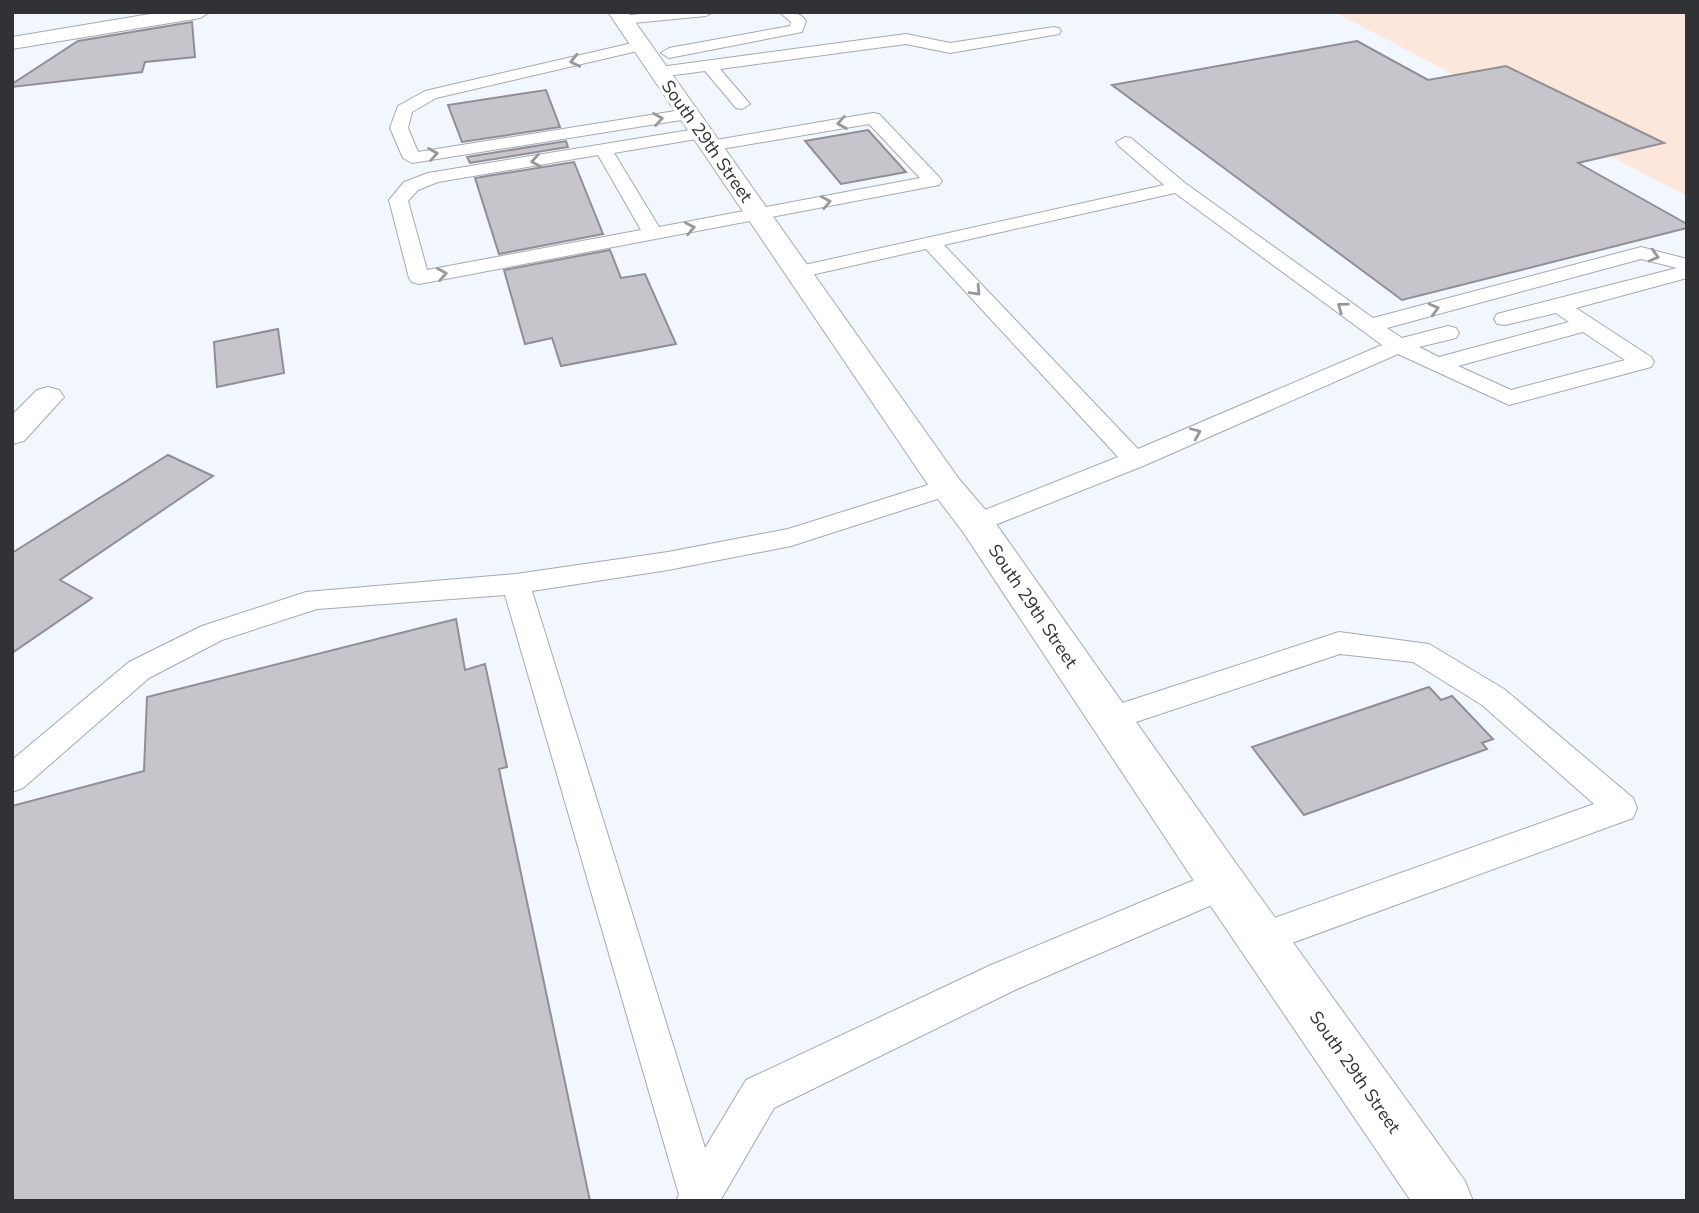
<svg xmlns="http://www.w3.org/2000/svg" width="1699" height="1213" font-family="'Nunito Sans',sans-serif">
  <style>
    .education { fill: #fde7da }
    .building { fill: #c7c5cc; stroke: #918f95; stroke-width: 2 }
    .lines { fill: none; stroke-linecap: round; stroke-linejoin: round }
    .service-casing { stroke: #a5aab0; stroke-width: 2 }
    .minor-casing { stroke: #a5aab0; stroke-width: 2 }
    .tertiary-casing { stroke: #a5aab0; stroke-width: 2 }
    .service { fill: #fff; fill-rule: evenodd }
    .minor { fill: #fff; fill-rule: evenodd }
    .tertiary { fill: #fff; fill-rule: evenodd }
    .oneway { stroke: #98989a }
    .labels { text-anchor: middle; stroke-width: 7; stroke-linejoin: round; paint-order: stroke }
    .street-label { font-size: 18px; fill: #313235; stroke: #fff }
  </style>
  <rect width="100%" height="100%" fill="#f2f6fd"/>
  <path class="education" d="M 1687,12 L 1687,196 L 1336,13 L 1339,12 Z"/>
  <path class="building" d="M 192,22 L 195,57 L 145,62 L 142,72 L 12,87 L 12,84 L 78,41 Z
    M 1357,41 L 1428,80 L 1506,66 L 1664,143 L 1578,163 L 1687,224 L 1687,228 L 1402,300 L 1112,85 Z
    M 546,90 L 560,127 L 462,142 L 448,105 Z
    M 868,130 L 906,172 L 841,184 L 805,141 Z
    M 566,141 L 568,147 L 470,163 L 467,157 Z
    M 574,162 L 603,234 L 499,254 L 475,178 Z
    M 610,250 L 621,278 L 645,274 L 676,344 L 561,366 L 552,338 L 525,344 L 504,270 Z
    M 278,329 L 284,373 L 217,387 L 214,342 Z
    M 168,455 L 213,476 L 60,580 L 92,598 L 12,653 L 12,553 Z
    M 456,619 L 465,670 L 485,664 L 507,767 L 499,769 L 590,1201 L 12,1201 L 12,806 L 144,771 L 147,697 Z
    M 1429,687 L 1441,700 L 1452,696 L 1493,739 L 1482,743 L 1487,749 L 1304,815 L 1252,747 Z"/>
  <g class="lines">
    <defs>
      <path id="service" d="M 658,12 L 713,12 L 706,16 L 623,24 L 616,20 L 623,16 Z
        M 779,12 C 790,12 799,11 806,21 L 802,32 L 669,58 L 661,53 L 669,48 L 790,26 L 791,22 Z
        M 1054,27 L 1059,28 L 1061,31 L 1059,34 L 950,53 L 906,44 L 720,69 L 750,104 L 742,109 L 736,108 L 705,71 L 660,77 L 652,72 L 660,67 L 906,34 L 950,43 Z
        M 641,41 L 646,43 L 649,46 L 646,49 L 436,98 L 412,112 L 408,128 L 418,152 L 688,109 L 696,114 L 694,118 L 412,163 L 403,158 L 390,128 L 398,106 L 425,91 Z
        M 873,113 L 879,114 L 939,177 L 942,181 L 939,185 L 419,284 L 412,282 L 409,278 L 389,200 L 404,182 L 428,173 L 702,128 L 708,129 L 711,133 L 708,137 L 614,153 L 659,227 L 920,178 L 869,124 L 710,151 L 701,146 L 710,141 ZM 598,155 L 641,230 L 427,270 L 408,201 L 418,190 L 438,182 Z
        M 1125,137 L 1131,138 L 1185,183 L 1373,318 L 1641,247 L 1687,259 L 1687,278 L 1576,308 L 1651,357 L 1654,362 L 1651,367 L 1509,405 L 1398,354 L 1143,466 L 985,529 L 976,532 L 967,529 L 963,523 L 967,517 L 1118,457 L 926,249 L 798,278 L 791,276 L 788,272 L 791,268 L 1164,185 L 1119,146 L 1116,142 ZM 1175,193 L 1382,345 L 1138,449 L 944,245 ZM 1641,259 L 1677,268 L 1497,314 L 1494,319 L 1497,324 L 1505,325 L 1556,313 L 1569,322 L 1439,357 L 1419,347 L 1456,338 L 1459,333 L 1456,328 L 1448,326 L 1402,338 L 1387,328 ZM 1583,332 L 1625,360 L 1511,390 L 1458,366 Z
        M 947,479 L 956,481 L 960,487 L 956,493 L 791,546 L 668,570 L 532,591 L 705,1148 L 746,1080 L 991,965 L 1211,873 L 1223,869 L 1235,873 L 1240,884 L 1235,895 L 1017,989 L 774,1108 L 720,1201 L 676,1201 L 679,1195 L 505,595 L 317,609 L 222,640 L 149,678 L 23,788 L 12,792 L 12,760 L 129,662 L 202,626 L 306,592 L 516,574 L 668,552 L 788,529 Z
        M 1339,632 L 1429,644 L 1504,689 L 1633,798 L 1637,808 L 1633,818 L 1262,954 L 1249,949 L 1244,938 L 1249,927 L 1594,804 L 1482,705 L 1413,662 L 1340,654 L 1109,731 L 1098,727 L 1094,719 L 1098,711 Z"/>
      <path id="minor" d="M 162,12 L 210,12 L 200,18 L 12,49 L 12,37 Z
        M 48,387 L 59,390 L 64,397 L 24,441 L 12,444 L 12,415 L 37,390 Z"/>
      <path id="tertiary" d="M 608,12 L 628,12 L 959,479 L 989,514 L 1240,869 L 1465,1181 L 1473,1201 L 1411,1201 L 1206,899 L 963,532 L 935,495 Z"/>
    </defs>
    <use href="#service" class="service-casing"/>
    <use href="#minor" class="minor-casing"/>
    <use href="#tertiary" class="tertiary-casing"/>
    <use href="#service" class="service"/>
    <use href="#minor" class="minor"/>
    <use href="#tertiary" class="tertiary"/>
  </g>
  <defs><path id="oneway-chevron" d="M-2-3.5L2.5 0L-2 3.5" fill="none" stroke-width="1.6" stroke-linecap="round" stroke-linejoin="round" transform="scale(1.75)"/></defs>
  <g class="oneway">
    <use href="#oneway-chevron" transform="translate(575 61) rotate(167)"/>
    <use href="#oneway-chevron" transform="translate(658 119) rotate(-9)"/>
    <use href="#oneway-chevron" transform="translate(842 123) rotate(170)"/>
    <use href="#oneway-chevron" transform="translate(433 154) rotate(-9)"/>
    <use href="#oneway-chevron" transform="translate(536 161) rotate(171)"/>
    <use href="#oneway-chevron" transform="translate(826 202) rotate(-11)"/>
    <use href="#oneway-chevron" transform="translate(690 228) rotate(-11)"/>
    <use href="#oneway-chevron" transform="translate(1654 256) rotate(15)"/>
    <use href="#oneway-chevron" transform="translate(442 274) rotate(-10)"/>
    <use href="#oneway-chevron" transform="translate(976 291) rotate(47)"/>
    <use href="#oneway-chevron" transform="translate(1342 307) rotate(-144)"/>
    <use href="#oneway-chevron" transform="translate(1434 309) rotate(-15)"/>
    <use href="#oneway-chevron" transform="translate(1196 433) rotate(-23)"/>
  </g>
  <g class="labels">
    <g class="street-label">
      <text transform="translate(707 141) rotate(55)" y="6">South 29th Street</text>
      <text transform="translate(1033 606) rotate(56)" y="6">South 29th Street</text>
      <text transform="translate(1355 1072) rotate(55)" y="6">South 29th Street</text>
    </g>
  </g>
  <rect width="1699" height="1213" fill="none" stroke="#313235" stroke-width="28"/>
</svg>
